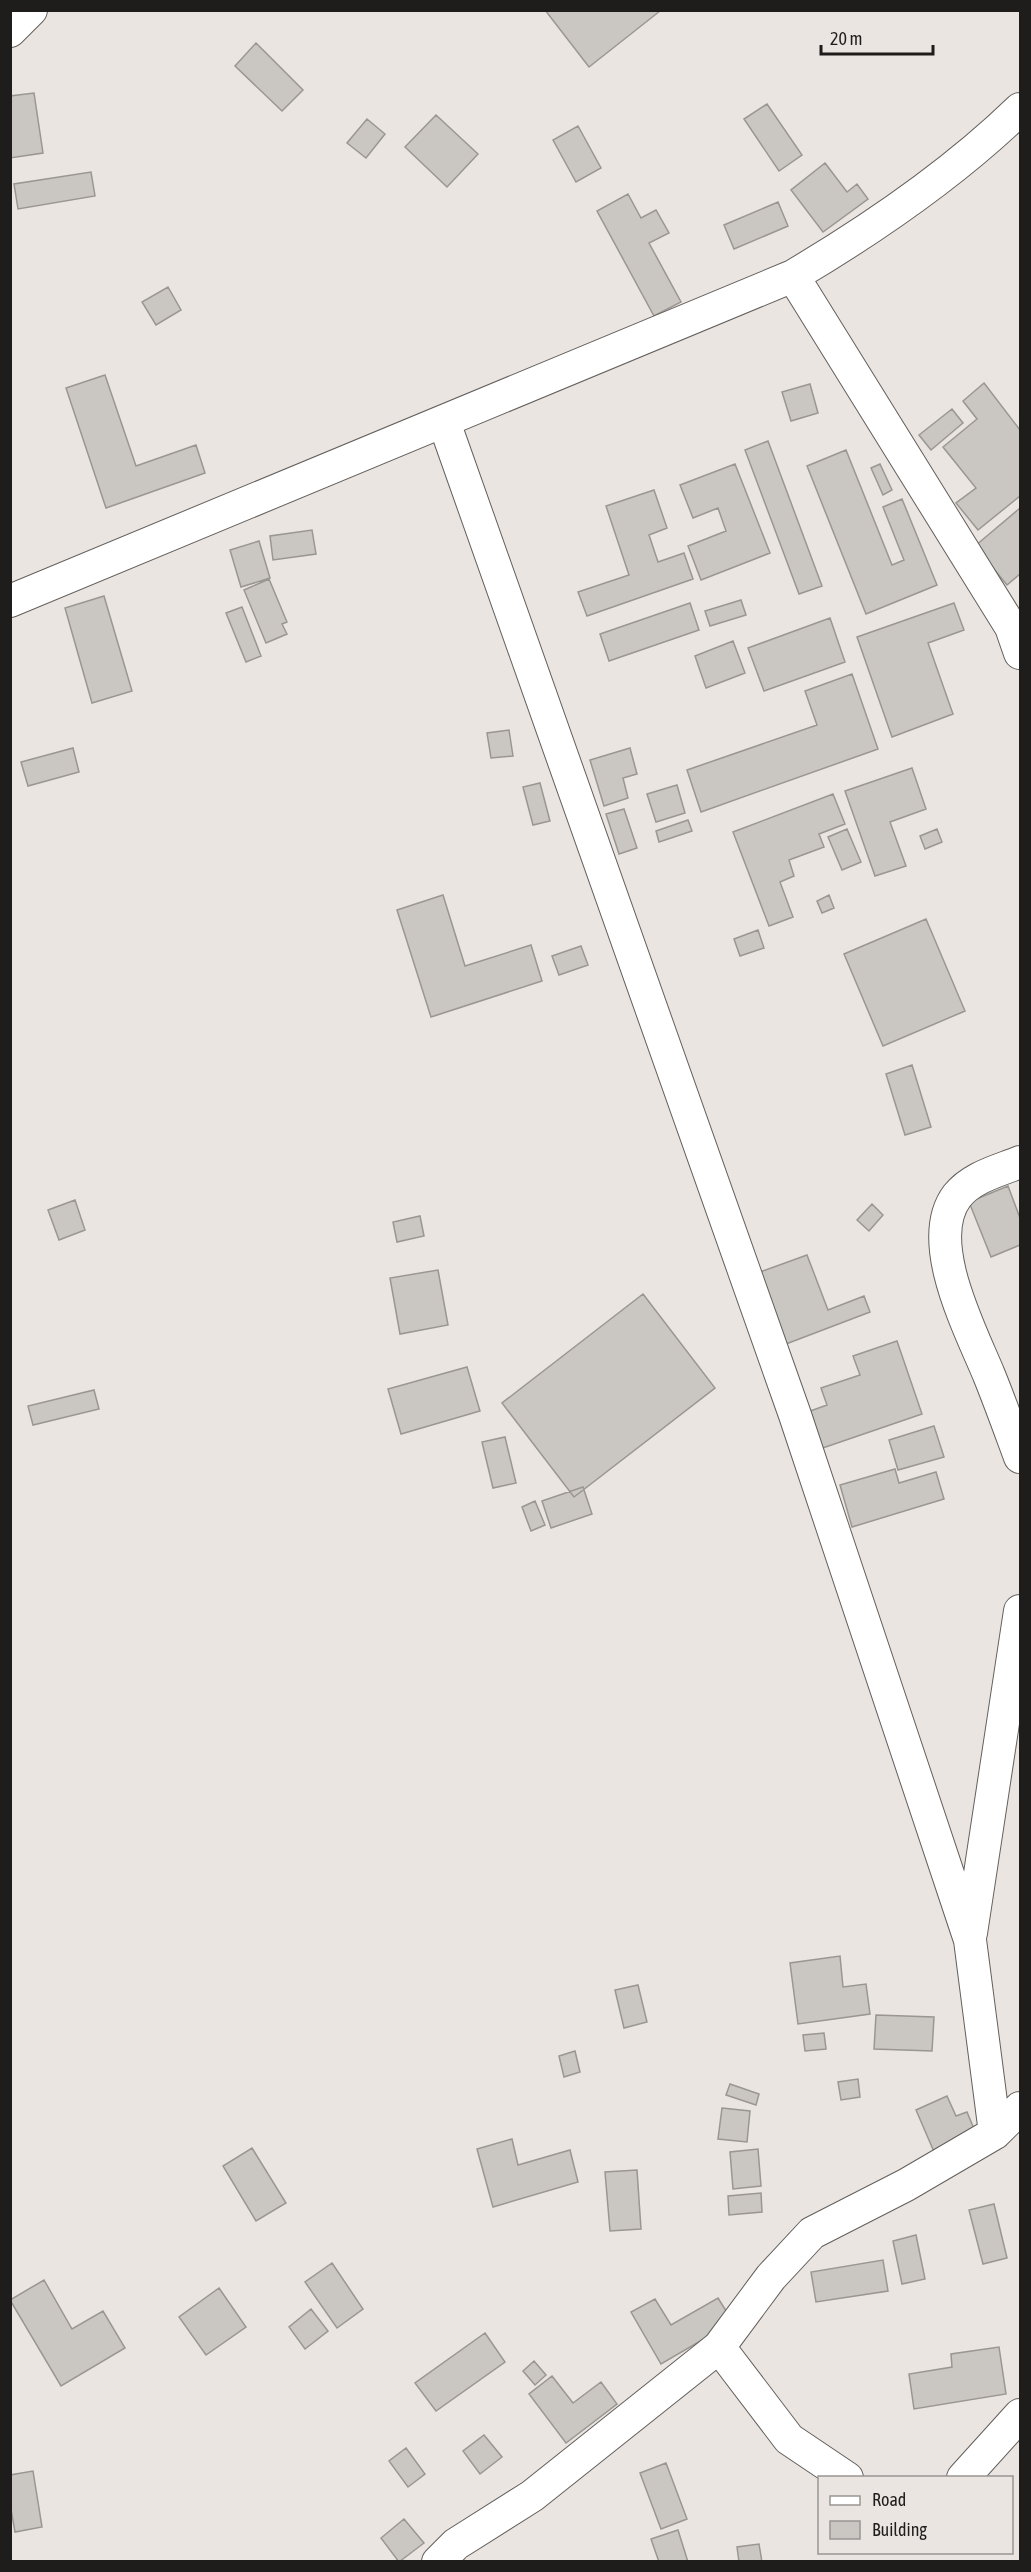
<svg xmlns="http://www.w3.org/2000/svg" width="1031" height="2572" font-family="'Asap Condensed',sans-serif">
  <style>
    .building { fill: #cac6c2; stroke: #9a9692; stroke-width: 1.5 }
    .lines { fill: none; stroke-linecap: round; stroke-linejoin: round }
    .minor-casing { stroke: #635f5c; stroke-width: 34 }
    .minor { stroke: #fff; stroke-width: 32 }
  </style>
  <rect width="100%" height="100%" fill="#eae5e1"/>
  <path class="building" d="M 545,10 L 660,10 L 660,11 L 589,67 Z
    M 256,43 L 303,90 L 282,111 L 235,66 Z
    M 34,93 L 43,153 L 10,158 L 10,96 Z
    M 767,104 L 802,155 L 779,171 L 744,119 Z
    M 436,115 L 478,154 L 447,187 L 405,147 Z
    M 367,119 L 385,134 L 366,158 L 347,143 Z
    M 578,126 L 601,168 L 576,182 L 553,140 Z
    M 825,163 L 847,192 L 857,184 L 868,199 L 823,232 L 791,190 Z
    M 91,172 L 95,196 L 18,209 L 14,184 Z
    M 628,194 L 641,218 L 656,210 L 669,233 L 649,243 L 681,302 L 654,316 L 597,211 Z
    M 778,202 L 788,226 L 734,249 L 724,225 Z
    M 168,287 L 181,310 L 156,325 L 142,302 Z
    M 105,375 L 136,466 L 196,445 L 205,473 L 106,508 L 66,388 Z
    M 984,383 L 1020,430 L 1020,496 L 978,530 L 956,503 L 976,488 L 943,447 L 977,419 L 963,401 Z
    M 810,384 L 818,413 L 791,421 L 782,392 Z
    M 952,409 L 963,423 L 931,450 L 919,435 Z
    M 768,441 L 822,586 L 799,594 L 745,450 Z
    M 846,450 L 892,565 L 904,560 L 883,507 L 902,499 L 937,585 L 866,614 L 807,466 Z
    M 735,464 L 770,553 L 701,580 L 688,546 L 726,531 L 718,508 L 693,518 L 680,485 Z
    M 880,464 L 892,490 L 883,495 L 871,468 Z
    M 654,490 L 667,528 L 649,535 L 658,562 L 684,553 L 693,579 L 587,616 L 578,592 L 629,575 L 606,506 Z
    M 1020,508 L 1020,574 L 1007,585 L 975,546 Z
    M 312,530 L 316,554 L 273,560 L 270,536 Z
    M 259,541 L 270,578 L 241,587 L 230,550 Z
    M 269,579 L 287,622 L 282,624 L 287,634 L 266,643 L 244,590 Z
    M 104,596 L 132,691 L 92,703 L 65,608 Z
    M 741,600 L 746,615 L 710,626 L 705,611 Z
    M 690,603 L 699,630 L 609,661 L 600,634 Z
    M 954,603 L 964,630 L 928,643 L 953,714 L 892,737 L 857,637 Z
    M 242,607 L 261,656 L 246,662 L 226,613 Z
    M 830,618 L 845,662 L 764,691 L 748,648 Z
    M 733,641 L 745,673 L 706,688 L 695,656 Z
    M 852,674 L 878,749 L 701,812 L 687,770 L 817,725 L 805,691 Z
    M 509,730 L 513,756 L 491,758 L 487,733 Z
    M 73,748 L 79,772 L 28,786 L 21,762 Z
    M 630,748 L 637,774 L 623,778 L 628,798 L 604,806 L 590,760 Z
    M 912,768 L 926,809 L 890,822 L 906,866 L 875,876 L 845,791 Z
    M 540,783 L 550,821 L 533,825 L 523,787 Z
    M 677,785 L 685,813 L 656,822 L 647,794 Z
    M 833,794 L 845,824 L 819,834 L 824,847 L 789,860 L 794,876 L 780,882 L 793,917 L 769,926 L 733,832 Z
    M 624,809 L 637,848 L 619,854 L 606,814 Z
    M 688,820 L 692,831 L 659,842 L 656,831 Z
    M 847,829 L 861,862 L 842,870 L 828,837 Z
    M 937,829 L 942,842 L 925,849 L 920,836 Z
    M 443,895 L 465,966 L 531,945 L 542,981 L 431,1017 L 397,910 Z
    M 829,895 L 834,908 L 822,913 L 817,901 Z
    M 926,919 L 965,1011 L 883,1046 L 844,954 Z
    M 758,930 L 764,948 L 740,956 L 734,939 Z
    M 581,946 L 588,965 L 559,975 L 552,956 Z
    M 912,1065 L 931,1127 L 905,1135 L 886,1074 Z
    M 1008,1186 L 1020,1218 L 1020,1245 L 991,1257 L 969,1202 Z
    M 75,1200 L 85,1230 L 59,1240 L 48,1210 Z
    M 872,1204 L 883,1215 L 869,1231 L 857,1220 Z
    M 420,1216 L 424,1236 L 397,1242 L 393,1222 Z
    M 807,1255 L 828,1310 L 864,1296 L 870,1312 L 786,1344 L 760,1272 Z
    M 438,1270 L 448,1325 L 400,1334 L 390,1278 Z
    M 643,1294 L 715,1388 L 574,1497 L 502,1403 Z
    M 897,1341 L 922,1414 L 811,1452 L 799,1415 L 827,1405 L 821,1388 L 860,1375 L 853,1356 Z
    M 467,1367 L 480,1411 L 401,1434 L 388,1389 Z
    M 94,1390 L 99,1409 L 33,1425 L 28,1406 Z
    M 934,1426 L 944,1457 L 898,1470 L 889,1440 Z
    M 505,1437 L 516,1483 L 493,1488 L 482,1442 Z
    M 895,1469 L 899,1483 L 936,1472 L 944,1499 L 852,1527 L 840,1485 Z
    M 583,1487 L 592,1514 L 551,1528 L 542,1501 Z
    M 535,1501 L 545,1525 L 531,1531 L 522,1507 Z
    M 840,1956 L 843,1987 L 866,1984 L 870,2014 L 798,2024 L 790,1963 Z
    M 638,1985 L 647,2022 L 624,2028 L 615,1990 Z
    M 876,2015 L 934,2017 L 932,2051 L 874,2049 Z
    M 824,2033 L 826,2049 L 805,2051 L 803,2035 Z
    M 575,2051 L 580,2072 L 564,2077 L 559,2056 Z
    M 858,2079 L 860,2097 L 841,2100 L 838,2082 Z
    M 730,2084 L 759,2094 L 756,2105 L 726,2095 Z
    M 947,2096 L 956,2116 L 967,2112 L 977,2136 L 935,2154 L 916,2110 Z
    M 722,2108 L 750,2111 L 747,2142 L 718,2139 Z
    M 512,2139 L 518,2165 L 570,2150 L 578,2182 L 493,2207 L 477,2149 Z
    M 252,2148 L 286,2203 L 256,2221 L 223,2166 Z
    M 758,2149 L 761,2186 L 733,2189 L 730,2152 Z
    M 637,2170 L 641,2229 L 610,2231 L 605,2172 Z
    M 761,2193 L 762,2212 L 729,2215 L 728,2196 Z
    M 994,2204 L 1007,2258 L 983,2264 L 969,2210 Z
    M 916,2235 L 925,2279 L 902,2284 L 893,2241 Z
    M 883,2260 L 888,2291 L 816,2302 L 811,2272 Z
    M 332,2263 L 363,2309 L 337,2328 L 305,2282 Z
    M 44,2280 L 72,2329 L 103,2311 L 125,2348 L 61,2386 L 10,2300 Z
    M 219,2288 L 246,2327 L 206,2355 L 179,2317 Z
    M 718,2298 L 733,2322 L 661,2364 L 631,2312 L 655,2299 L 671,2325 Z
    M 311,2309 L 328,2331 L 305,2349 L 289,2327 Z
    M 485,2333 L 505,2362 L 436,2411 L 415,2383 Z
    M 999,2347 L 1006,2394 L 914,2409 L 909,2374 L 952,2367 L 951,2354 Z
    M 534,2361 L 546,2375 L 535,2385 L 523,2371 Z
    M 552,2376 L 573,2403 L 601,2382 L 617,2404 L 566,2443 L 529,2394 Z
    M 484,2435 L 502,2457 L 480,2474 L 463,2451 Z
    M 406,2448 L 425,2474 L 408,2487 L 389,2461 Z
    M 666,2463 L 687,2519 L 661,2529 L 640,2473 Z
    M 33,2471 L 42,2527 L 15,2532 L 10,2504 L 10,2475 Z
    M 404,2519 L 424,2543 L 399,2562 L 381,2538 Z
    M 678,2530 L 688,2562 L 659,2562 L 651,2539 Z
    M 759,2544 L 762,2562 L 739,2562 L 737,2547 Z"/>
  <g class="lines">
    <defs>
      <path id="minor" d="M 10,31 L 31,10
        M 793,276 L 1011,627 L 1020,653
        M 444,422 L 795,1415 L 970,1940 L 995,2133
        M 10,601 L 793,276 C 874,228 953,174 1020,109
        M 1020,1162 C 998,1171 972,1177 957,1196 C 923,1241 971,1331 989,1375 C 1000,1402 1010,1430 1020,1457
        M 971,1933 L 1020,1611
        M 719,2347 L 789,2439 L 847,2478
        M 963,2478 L 1020,2415
        M 438,2562 L 456,2544 L 532,2496 L 719,2347 L 771,2277 L 812,2233 L 906,2185 L 995,2133 L 1020,2108"/>
    </defs>
    <use href="#minor" class="minor-casing"/>
    <use href="#minor" class="minor"/>
  </g>
  <rect width="1031" height="2572" fill="none" stroke="#1f1d1c" stroke-width="24"/>
  <rect x="818" y="2476" width="195" height="78" fill="#eae5e1" stroke="#999592" stroke-width="1.5"/>
  <rect x="830" y="2496" width="30" height="9" fill="#ffffff" stroke="#999592" stroke-width="1.5"/>
  <text x="872" y="2506" font-size="18" fill="#1f1d1c">Road</text>
  <rect x="830" y="2521" width="30" height="18" fill="#cac6c2" stroke="#999592" stroke-width="1.5"/>
  <text x="872" y="2536" font-size="18" fill="#1f1d1c">Building</text>
  <path d="M821 45v9h112v-9" fill="none" stroke="#1f1d1c" stroke-width="3"/>
  <text x="830" y="45" font-size="18" fill="#1f1d1c" stroke="#eae5e1" stroke-width="4.5" paint-order="stroke">20 m</text>
</svg>
